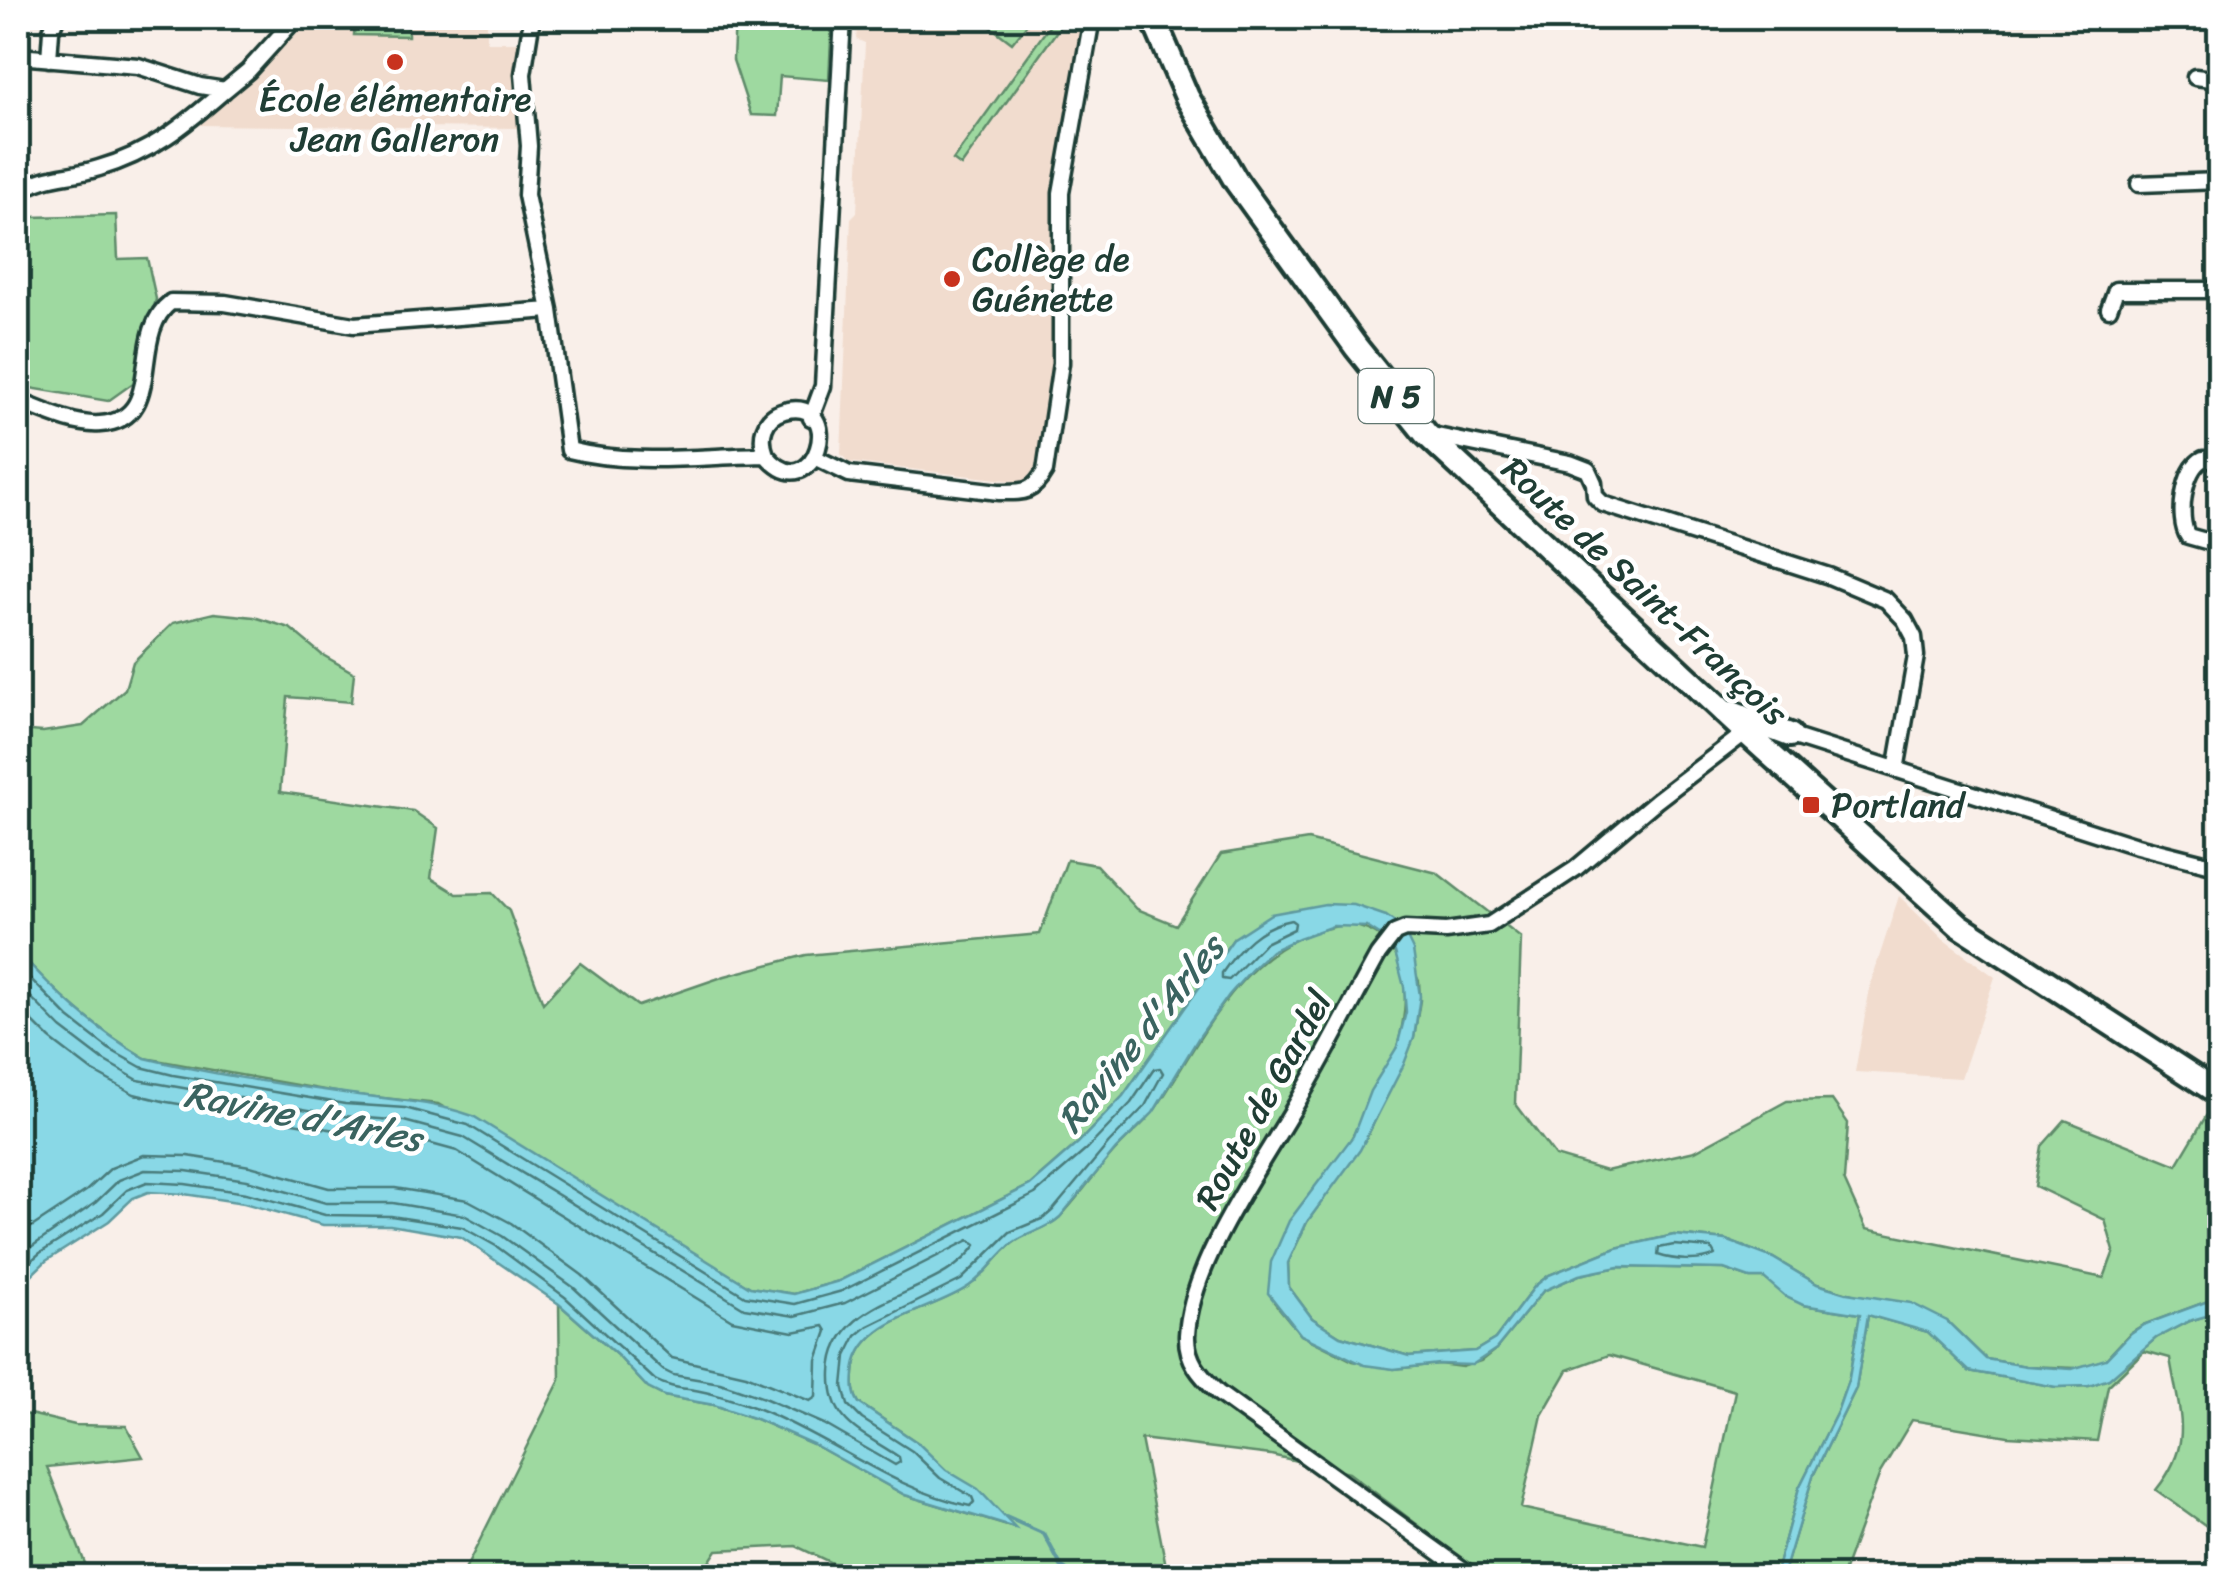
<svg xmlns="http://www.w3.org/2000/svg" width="2237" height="1594" font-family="Sriracha,sans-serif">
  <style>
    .built { fill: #f1dcce }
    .green { fill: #9ed9a0; stroke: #5e8b6a; stroke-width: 2.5; fill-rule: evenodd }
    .water { fill: #89d8e6; stroke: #5f9a9f; stroke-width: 2.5 }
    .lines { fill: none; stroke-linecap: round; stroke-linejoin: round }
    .shore { stroke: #497b7b; stroke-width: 2.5 }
    .stream { stroke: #5f9a9f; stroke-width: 4 }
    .minor-casing { stroke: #1f3d34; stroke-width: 21 }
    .primary-casing { stroke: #1f3d34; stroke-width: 30 }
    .minor { stroke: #fff; stroke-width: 14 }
    .primary { stroke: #fff; stroke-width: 22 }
    .poi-dot { fill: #c8321e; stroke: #fff; stroke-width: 4 }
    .labels { text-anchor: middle; stroke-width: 9; stroke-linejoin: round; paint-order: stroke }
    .shield { fill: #fff; stroke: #627771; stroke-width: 2.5 }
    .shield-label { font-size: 32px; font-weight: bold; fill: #1f3d34 }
    .poi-label { font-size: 35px; fill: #1f3d34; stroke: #fff; text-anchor: start }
    .street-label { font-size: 35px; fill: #1f3d34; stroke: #fff }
    .water-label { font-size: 38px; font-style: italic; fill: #3a6460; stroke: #fff }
  </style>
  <rect width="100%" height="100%" fill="#f9efe9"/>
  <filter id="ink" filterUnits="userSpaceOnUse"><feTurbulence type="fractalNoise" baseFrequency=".01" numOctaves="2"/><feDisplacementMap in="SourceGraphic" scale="20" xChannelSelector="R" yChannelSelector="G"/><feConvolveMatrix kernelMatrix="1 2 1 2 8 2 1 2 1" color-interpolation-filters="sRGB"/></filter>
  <g filter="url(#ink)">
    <path class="built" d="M 319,18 L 487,18 L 487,42 L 522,42 L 518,128 L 194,125 L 249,82 L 300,30 Z
      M 858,18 L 1085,18 L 1058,192 L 1055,339 L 1035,469 L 1023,482 L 848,462 L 841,454 L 851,218 L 857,212 L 865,43 L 856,39 Z
      M 1899,896 L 1944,940 L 1995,977 L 1961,1078 L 1855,1072 L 1871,982 Z"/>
    <path class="green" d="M 355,18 L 408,18 L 408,36 L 354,35 Z
      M 735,18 L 832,18 L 829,80 L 780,76 L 777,116 L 751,115 L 733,60 Z
      M 979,18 L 1032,18 L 1012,43 Z
      M 1055,18 L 1066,18 L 961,166 L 953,160 Z
      M 116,215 L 118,259 L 147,258 L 156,299 L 136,381 L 108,401 L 18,386 L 18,270 L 27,271 L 31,217 Z
      M 214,613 L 254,617 L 290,628 L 321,654 L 354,673 L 351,702 L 288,697 L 280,792 L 413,811 L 438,828 L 431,878 L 457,894 L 492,893 L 509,911 L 543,1003 L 580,963 L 638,1006 L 725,976 L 806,955 L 1040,934 L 1067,860 L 1096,865 L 1137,909 L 1176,925 L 1221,854 L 1308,840 L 1437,873 L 1521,938 L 1515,1103 L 1555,1156 L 1606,1171 L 1695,1151 L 1787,1101 L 1832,1100 L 1848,1123 L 1844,1180 L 1866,1229 L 2104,1278 L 2114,1251 L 2105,1220 L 2035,1186 L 2042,1146 L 2065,1120 L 2177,1165 L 2206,1116 L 2219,1126 L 2219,1297 L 2143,1325 L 2130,1333 L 2105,1360 L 2076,1368 L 2026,1366 L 1986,1359 L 1947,1321 L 1817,1284 L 1773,1258 L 1726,1240 L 1674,1235 L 1616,1248 L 1549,1275 L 1535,1286 L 1495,1339 L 1475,1351 L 1409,1356 L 1340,1336 L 1312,1318 L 1289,1287 L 1288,1263 L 1307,1222 L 1367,1137 L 1414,1038 L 1420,1000 L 1419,981 L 1386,916 L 1234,938 L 1123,1096 L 1078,1143 L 1030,1185 L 839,1281 L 794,1294 L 750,1287 L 438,1104 L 347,1094 L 145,1058 C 95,1029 56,994 18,951 L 18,730 L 43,732 L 83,726 L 125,689 L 133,662 L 173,623 Z
      M 1348,925 C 1412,933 1411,999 1397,1047 C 1392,1062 1380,1073 1373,1087 C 1365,1103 1361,1121 1352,1137 C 1339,1162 1317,1182 1302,1205 C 1290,1223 1280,1279 1274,1302 L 1301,1335 L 1353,1361 L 1394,1369 L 1439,1364 L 1462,1367 L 1481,1361 L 1496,1349 L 1543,1291 L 1579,1275 L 1618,1267 L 1724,1269 L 1750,1278 L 1764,1278 L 1803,1305 L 1860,1314 L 1849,1378 L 1837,1412 L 1799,1488 L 1775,1576 L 1505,1576 L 1476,1569 L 1349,1473 L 1271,1455 L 1141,1439 L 1168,1576 L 859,1576 L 796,1546 L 717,1550 L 700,1576 L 462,1576 L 560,1380 L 559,1304 L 618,1356 L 648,1388 L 664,1396 L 714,1405 L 756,1419 L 813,1444 L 905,1495 L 1014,1528 L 941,1467 L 918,1443 L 859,1403 C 853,1394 853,1385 854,1374 C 856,1319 932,1312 969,1286 C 986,1275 997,1255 1013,1243 C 1028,1232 1045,1230 1060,1217 C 1079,1197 1095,1173 1114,1152 C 1127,1137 1145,1124 1156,1108 C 1206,1034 1246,934 1348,925 ZM 1609,1355 L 1735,1391 L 1702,1547 L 1521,1508 L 1542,1415 L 1568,1370 Z
      M 2219,1312 L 2219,1535 L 2156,1490 C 2195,1442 2179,1414 2170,1358 L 2144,1351 L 2108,1386 L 2097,1441 L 2008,1436 L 1912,1420 L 1880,1473 L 1842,1576 L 1783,1576 L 1813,1476 L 1856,1388 L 1868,1315 L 1928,1332 L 1969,1371 L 2057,1387 L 2089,1386 L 2109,1379 L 2156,1338 L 2189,1321 Z
      M 30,1414 L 75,1425 L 126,1426 L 143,1457 L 47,1467 L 90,1576 L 18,1576 L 18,1416 Z"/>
    <path class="water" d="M 1325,904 L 1354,905 L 1386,916 L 1402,927 L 1413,950 L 1420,996 L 1414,1038 L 1404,1064 L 1360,1150 L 1307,1222 L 1288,1263 L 1289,1287 L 1312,1318 L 1340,1336 L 1409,1356 L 1475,1351 L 1495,1339 L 1535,1286 L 1549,1275 L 1616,1248 L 1674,1235 L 1726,1240 L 1773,1258 L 1817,1284 L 1847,1293 L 1911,1303 L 1947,1321 L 1986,1359 L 2026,1366 L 2072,1369 L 2106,1359 L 2131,1333 L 2143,1325 L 2219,1297 L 2220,1312 L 2189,1321 L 2156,1338 L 2109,1379 L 2089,1386 L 2056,1387 L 1969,1371 L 1928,1332 L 1868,1315 L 1856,1388 L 1813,1476 L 1783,1576 L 1775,1576 L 1799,1488 L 1837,1412 L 1849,1378 L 1860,1314 L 1803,1305 L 1786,1297 L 1764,1278 L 1750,1278 L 1724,1269 L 1618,1267 L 1579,1275 L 1543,1291 L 1496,1349 L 1472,1365 L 1439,1364 L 1394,1369 L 1364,1365 L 1301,1335 L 1268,1293 L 1271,1262 L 1289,1221 L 1353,1136 L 1370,1091 L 1397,1047 L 1406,1012 L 1404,987 L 1395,952 L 1384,938 L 1367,927 L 1333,926 L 1299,938 L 1271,951 L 1251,970 L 1229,995 L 1199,1037 L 1153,1113 L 1116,1149 L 1060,1217 C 1046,1230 1028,1232 1013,1243 C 997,1255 986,1275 969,1286 C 932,1312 856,1319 854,1374 C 853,1385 853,1394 859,1403 L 918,1443 L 946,1470 L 978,1489 L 1015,1528 L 905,1495 L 813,1444 L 756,1419 L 714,1405 L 664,1396 L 648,1388 L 618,1356 L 559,1304 L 461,1237 L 390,1225 L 323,1225 L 244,1203 L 184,1194 L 148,1192 L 133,1198 L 109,1221 L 46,1261 L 18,1288 L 18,951 C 56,994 95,1029 145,1058 C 209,1074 278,1084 344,1093 C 391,1100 426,1100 473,1116 L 750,1287 L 794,1294 L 839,1281 L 1030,1185 L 1078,1143 L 1123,1096 L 1234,938 L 1271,914 Z"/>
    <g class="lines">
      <path class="shore" d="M 1291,920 L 1295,923 L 1294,929 L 1265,943 L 1229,980 L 1222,979 L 1222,973 C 1239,948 1259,926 1291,920 Z
        M 18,966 L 69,1018 L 109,1049 L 141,1067 L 173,1075 L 345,1104 L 405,1108 L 468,1125 L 745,1296 L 795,1304 L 842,1291 L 1035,1194 L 1086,1150 L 1131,1103 L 1154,1069 L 1160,1068 L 1163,1073 L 1145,1106 L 1109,1143 L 1053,1210 L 1044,1218 L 1010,1232 L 961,1280 L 868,1326 L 856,1336 L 846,1356 L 843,1386 L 848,1405 L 862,1419 L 912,1451 L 940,1478 L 972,1497 L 974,1502 L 970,1506 C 893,1490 832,1438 759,1409 C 740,1402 720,1395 700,1391 C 684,1388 670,1388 655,1380 L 565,1297 L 496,1246 L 462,1227 L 391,1216 L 325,1215 L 246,1193 L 185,1184 L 147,1182 L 127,1190 L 103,1213 L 40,1253 L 18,1272
        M 18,984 L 61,1028 L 103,1060 L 138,1080 L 343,1116 L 404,1121 L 463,1137 L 744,1308 L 795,1316 L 845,1303 L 969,1240 L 976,1245 C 939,1299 834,1293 831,1372 C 829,1424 861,1431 899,1457 L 900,1462 L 895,1465 L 824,1424 L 764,1398 L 720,1383 L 673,1375 L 663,1370 L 573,1287 L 502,1236 L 464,1215 L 393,1203 L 326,1203 L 247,1180 L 186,1171 L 145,1170 L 119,1180 L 95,1203 L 18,1256
        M 18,1007 L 50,1039 L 92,1071 L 134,1094 L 167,1102 L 341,1131 L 402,1136 L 457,1151 L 732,1320 L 793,1332 L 824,1326 L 827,1331 L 817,1360 L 816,1397 L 810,1401 L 746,1375 L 672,1358 L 582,1275 L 511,1223 L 468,1200 L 395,1188 L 329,1188 L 250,1166 L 188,1156 L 144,1155 L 111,1168 L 86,1191 L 18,1236
        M 1674,1245 L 1711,1248 L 1715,1255 C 1700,1263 1673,1260 1658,1255 L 1659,1248 Z"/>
      <path class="stream" d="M 1006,1517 L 1044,1534 L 1061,1566 L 1075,1576"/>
      <defs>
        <path id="minor" d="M 532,18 L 523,74 L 529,146 L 526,195 L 550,310 L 569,450 C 631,466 702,456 766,455 C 815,514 849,394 784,411 C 763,417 759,437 766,455
          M 18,56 L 138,66 L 200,86 L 225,90 L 248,71 L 296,18
          M 49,59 L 51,31 L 56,18
          M 2195,77 L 2220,80
          M 2139,184 L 2220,181
          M 18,192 C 48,173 67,178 99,168 C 151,153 185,125 225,90
          M 2109,309 L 2116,290 L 2220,290
          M 18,401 C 42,410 74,426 100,424 C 168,420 127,335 171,302 L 225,303 L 354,325 L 550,310
          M 811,418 L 823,386 L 843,18
          M 1432,435 L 1570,463 L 1588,470 L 1594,483 L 1595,496 L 1603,504 L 1829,576 L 1886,600 L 1905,620 L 1914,637 L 1916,656 L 1896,770
          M 816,458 L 849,474 L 999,492 C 1023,492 1032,494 1045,471 L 1061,363 L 1061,193 L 1092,18
          M 2220,459 C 2218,459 2205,459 2203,459 C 2183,468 2177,520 2188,536 L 2220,545
          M 1785,734 L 2133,845 L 2220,867
          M 1472,1576 L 1218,1393 C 1201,1376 1186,1361 1187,1335 C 1191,1260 1264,1162 1301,1096 C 1328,1050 1352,1002 1378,955 L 1395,933 L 1405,929 L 1446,931 L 1489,925 L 1575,869 L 1656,801 L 1746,732"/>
        <path id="primary" d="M 1153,18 L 1187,97 L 1236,181 L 1356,347 L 1426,434 L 1739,726 L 1959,925 L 2220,1094
          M 1732,713 L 1790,735"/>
      </defs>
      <use href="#minor" class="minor-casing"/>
      <use href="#primary" class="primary-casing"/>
      <use href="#minor" class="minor"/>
      <use href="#primary" class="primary"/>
    </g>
  </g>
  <g class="poi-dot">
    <circle cx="395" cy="62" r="10"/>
    <circle cx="952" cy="279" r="10"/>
    <rect x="1801" y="795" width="20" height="20" rx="5"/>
  </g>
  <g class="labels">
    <rect class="shield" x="1358.5" y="369" width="75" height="54" rx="8"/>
    <g class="shield-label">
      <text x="1396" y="407">N 5</text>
    </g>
    <g class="poi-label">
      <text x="395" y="111" text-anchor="middle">École élémentaire<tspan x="395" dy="40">Jean Galleron</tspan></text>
      <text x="972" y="271">Collège de<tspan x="972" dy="40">Guénette</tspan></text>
      <text x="1831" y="817">Portland</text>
    </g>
    <g class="street-label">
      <text transform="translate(1645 591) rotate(43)" y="12">Route de Saint-François</text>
      <text transform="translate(1263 1100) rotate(-61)" y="12">Route de Gardel</text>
    </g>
    <g class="water-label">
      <text transform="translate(1140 1034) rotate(-51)" y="13">Ravine d'Arles</text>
      <text transform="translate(303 1116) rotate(11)" y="13">Ravine d'Arles</text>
    </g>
  </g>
  <rect width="2237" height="1594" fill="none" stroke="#fff" stroke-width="60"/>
  <rect x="30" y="30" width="2177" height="1534" fill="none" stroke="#1f3d34" stroke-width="4" filter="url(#ink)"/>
</svg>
